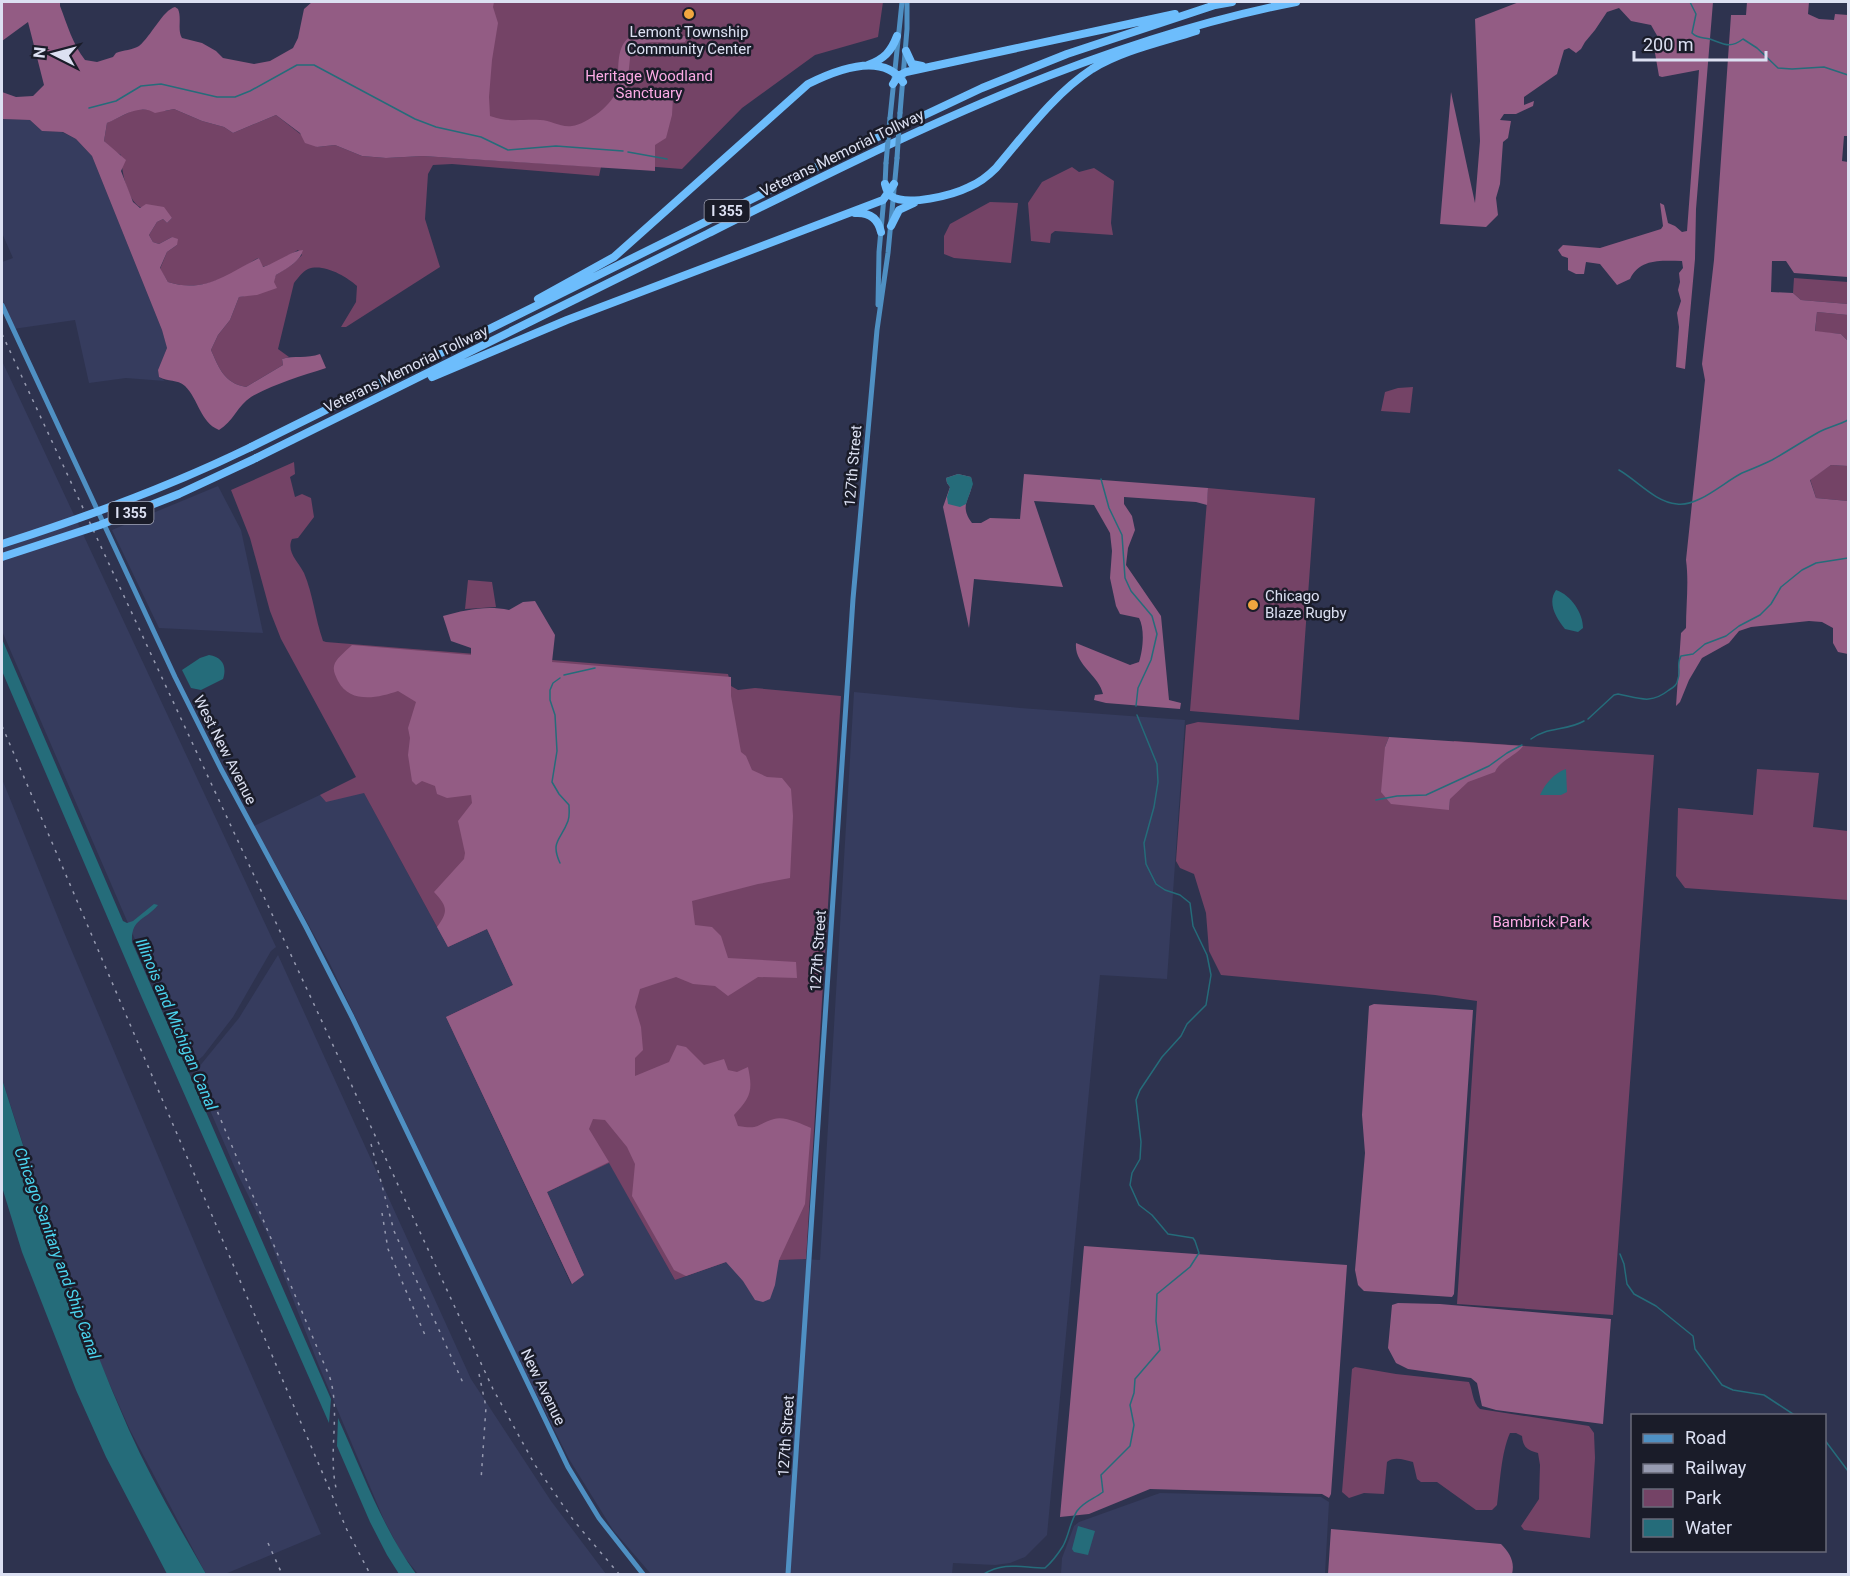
<svg xmlns="http://www.w3.org/2000/svg" width="1850" height="1576" font-family="Roboto,sans-serif">
  <style>
    .built { fill: #363c5e }
    .green { fill: #744366 }
    .forest { fill: #935c84 }
    .water { fill: #256c7a }
    .lines { fill: none; stroke-linecap: round; stroke-linejoin: round }
    .stream { stroke: #256c7a; stroke-width: 1.5 }
    .secondary { stroke: #4f90c3; stroke-width: 5 }
    .highway { stroke: #6dbdfc; stroke-width: 8 }
    .rail { stroke: #979bb1; stroke-width: 1.5; stroke-dasharray: 3 6; stroke-linecap: butt }
    .secondary-bridge { stroke: #4f90c3; stroke-width: 5 }
    .highway-bridge { stroke: #6dbdfc; stroke-width: 8 }
    .poi-dot { fill: #f0a63f; stroke: #1a1c29; stroke-width: 2 }
    .labels { text-anchor: middle; stroke-width: 5; stroke-linejoin: round; paint-order: stroke }
    .shield { fill: #1a1c29; stroke: #a2a5b6; stroke-width: 1.5 }
    .shield-label { font-size: 14px; font-weight: bold; fill: #dce0f2 }
    .poi-label { font-size: 15px; fill: #dce0f2; stroke: #1a1c29 }
    .park-label { font-size: 15px; fill: #fdabe6; stroke: #1a1c29 }
    .street-label { font-size: 15px; fill: #dce0f2; stroke: #1a1c29 }
    .water-label { font-size: 16px; font-style: italic; fill: #4bd4ee; stroke: #1a1c29 }
  </style>
  <rect width="100%" height="100%" fill="#2e334f"/>
  <path class="built" d="M 2,119 L 30,120 L 42,131 L 62,132 L 76,139 L 92,156 L 162,330 L 167,348 L 158,370 L 159,377 L 165,381 L 126,378 L 89,383 L 75,320 L 13,329 L 2,303 L 2,262 L 13,258 L 2,233 Z
    M 2,361 L 276,947 L 271,951 L 233,1017 L 203,1056 L 190,1067 L 2,631 Z
    M 218,486 L 241,530 L 263,633 L 159,628 L 112,530 Z
    M 854,692 L 1020,708 L 1185,720 L 1167,979 L 1100,975 L 1047,1535 L 1025,1557 L 1010,1563 L 995,1565 L 953,1563 L 952,1574 L 651,1574 L 613,1530 L 569,1459 L 517,1356 L 329,962 L 254,826 L 356,778 L 448,947 L 487,929 L 513,985 L 446,1017 L 571,1284 L 584,1275 L 547,1192 L 609,1162 L 675,1280 L 726,1262 L 802,1259 L 820,1260 Z
    M 2,779 L 63,930 L 217,1296 L 321,1534 L 225,1574 L 206,1574 L 130,1430 L 95,1351 L 61,1262 L 2,1079 Z
    M 278,955 L 471,1379 L 551,1501 L 606,1574 L 418,1574 L 402,1554 L 384,1520 L 319,1366 L 268,1235 L 237,1173 L 194,1073 L 239,1018 Z
    M 1160,1493 L 1321,1497 L 1329,1502 L 1325,1574 L 1061,1574 L 1062,1558 L 1074,1526 L 1079,1522 Z"/>
  <path class="green" d="M 365,2 L 883,2 L 878,37 L 815,55 L 742,108 L 682,169 L 355,143 Z
    M 136,109 L 165,111 L 174,109 L 202,121 L 224,127 L 233,133 L 276,115 L 317,147 L 335,145 L 362,156 L 386,158 L 423,156 L 601,167 L 599,176 L 452,164 L 433,165 L 428,174 L 425,219 L 440,267 L 346,327 L 341,327 L 356,302 L 357,286 C 346,276 323,263 308,269 C 302,272 298,278 294,283 L 278,349 L 289,357 L 282,359 L 283,365 L 246,387 C 224,383 219,368 211,350 L 218,335 L 230,320 L 239,297 C 254,295 271,291 276,275 L 293,264 L 302,255 L 298,250 L 276,263 L 262,267 L 259,258 L 256,259 C 229,277 201,293 168,282 L 160,269 L 167,252 L 177,245 L 172,237 L 159,244 L 153,242 L 149,235 L 157,222 L 163,219 L 167,223 L 172,218 C 162,215 149,213 140,207 C 127,200 121,169 121,155 L 112,150 L 104,141 L 107,123 Z
    M 1072,167 L 1079,172 L 1094,168 L 1114,181 L 1111,223 L 1113,235 L 1055,231 L 1051,234 L 1050,243 L 1031,241 L 1028,203 L 1042,182 Z
    M 990,202 L 1018,203 L 1011,263 L 954,258 L 944,254 L 944,236 L 950,224 Z
    M 1794,278 L 1848,282 L 1848,304 L 1801,300 L 1793,293 Z
    M 1817,312 L 1848,315 L 1848,341 L 1841,334 L 1815,332 Z
    M 1413,387 L 1410,413 L 1381,411 L 1385,392 L 1398,388 Z
    M 294,462 L 295,474 L 290,477 L 295,497 L 302,494 L 311,498 L 314,517 L 298,538 L 292,539 C 286,552 298,561 304,573 C 313,594 315,618 323,641 L 326,642 L 728,674 L 731,686 L 738,690 L 755,688 L 841,696 L 806,1259 L 726,1262 L 675,1280 L 609,1163 L 547,1192 L 584,1275 L 572,1284 L 446,1017 L 513,985 L 487,929 L 448,947 L 364,793 L 326,802 L 320,795 L 356,777 L 281,639 L 270,611 L 250,538 L 231,490 Z
    M 1831,465 L 1848,466 L 1848,501 L 1816,498 L 1810,479 Z
    M 1208,488 L 1315,498 L 1299,720 L 1190,711 Z
    M 468,580 L 492,582 L 496,607 L 465,609 Z
    M 1198,722 L 1389,737 L 1385,747 L 1449,810 L 1454,741 L 1654,755 L 1613,1315 L 1457,1304 L 1477,1001 L 1435,995 L 1221,975 L 1209,951 L 1206,913 L 1194,874 L 1180,868 L 1176,861 L 1186,725 Z
    M 1757,769 L 1819,773 L 1813,827 L 1848,831 L 1848,900 L 1685,888 L 1676,876 L 1678,808 L 1753,815 Z
    M 1355,1367 L 1396,1374 L 1469,1382 C 1473,1391 1472,1402 1480,1409 L 1589,1426 L 1594,1433 L 1595,1458 L 1590,1538 L 1524,1530 L 1521,1526 L 1539,1499 L 1540,1465 L 1538,1453 C 1528,1450 1523,1448 1522,1436 L 1516,1433 L 1510,1433 C 1501,1453 1500,1484 1497,1505 L 1492,1510 L 1476,1510 L 1437,1482 L 1421,1482 L 1417,1479 L 1413,1462 C 1405,1460 1394,1456 1387,1462 L 1384,1494 L 1364,1493 L 1349,1498 L 1342,1492 L 1352,1369 Z"/>
  <path class="forest" d="M 2,2 L 60,2 L 60,6 C 67,24 73,45 85,60 L 97,62 L 113,57 L 116,53 C 123,50 133,50 139,46 C 151,36 163,10 175,7 L 178,9 C 182,18 177,30 182,38 L 202,43 L 216,51 L 223,58 L 254,64 L 270,61 L 293,48 L 298,38 L 304,9 L 312,2 L 494,2 L 493,7 L 498,23 L 492,60 L 489,97 L 490,116 C 511,123 520,119 540,120 C 551,120 561,128 572,126 C 587,124 614,104 617,89 C 620,74 614,47 630,37 C 641,29 671,36 685,36 L 687,38 L 685,42 C 664,45 649,37 631,49 L 627,87 L 632,96 L 646,93 L 673,97 L 672,115 L 666,138 L 655,145 L 655,171 L 423,156 L 386,158 L 362,156 L 335,145 L 317,147 L 305,143 L 300,133 L 276,115 L 233,133 L 224,127 L 202,121 L 174,109 L 155,113 C 139,103 122,117 107,123 L 104,141 L 126,160 L 121,171 L 133,202 L 140,208 L 146,204 L 164,207 L 172,218 L 167,223 L 163,219 L 157,222 L 149,235 L 153,242 L 159,244 L 172,237 L 178,239 L 177,245 L 167,252 L 160,268 L 168,282 C 205,294 228,273 259,258 L 263,267 C 276,263 291,251 303,250 C 300,262 286,269 276,275 L 274,282 L 277,288 L 257,295 L 239,297 L 230,320 L 218,335 L 211,350 C 219,368 224,383 246,387 L 283,365 L 282,359 C 294,355 307,359 320,354 L 326,368 C 301,376 274,384 251,397 C 238,405 233,422 219,430 C 200,422 199,400 185,386 C 177,379 168,382 159,377 L 158,370 L 167,348 L 162,330 L 92,156 L 76,139 L 63,132 L 42,131 L 30,120 L 3,119 L 2,92 L 16,97 L 33,96 L 44,85 L 28,22 L 2,41 Z
    M 1519,2 L 1713,2 L 1696,209 L 1695,259 L 1685,369 L 1676,367 L 1679,327 L 1677,313 L 1681,301 L 1678,290 L 1680,282 L 1679,273 L 1683,268 L 1682,261 C 1662,261 1640,258 1630,279 L 1617,285 L 1600,264 L 1586,262 L 1584,274 L 1576,274 L 1568,270 L 1568,258 L 1562,256 L 1558,250 L 1563,245 L 1600,248 L 1661,229 L 1663,226 L 1660,203 L 1664,205 L 1668,223 L 1675,226 L 1682,232 L 1687,231 L 1699,70 L 1662,77 L 1659,76 L 1655,53 L 1659,39 L 1651,25 L 1631,21 L 1619,8 L 1607,12 L 1595,30 L 1585,42 L 1581,49 L 1576,53 L 1569,48 L 1564,50 L 1557,74 L 1524,97 L 1524,105 L 1534,101 L 1533,106 L 1516,114 L 1504,114 L 1500,120 L 1511,121 L 1508,138 L 1503,142 L 1500,184 L 1496,198 L 1498,215 L 1486,227 L 1440,224 L 1451,92 L 1475,203 L 1480,141 L 1475,19 Z
    M 1747,2 L 1809,2 L 1808,14 L 1819,19 L 1834,20 L 1835,14 L 1848,15 L 1848,136 L 1844,136 L 1842,161 L 1848,162 L 1848,277 L 1794,273 L 1786,261 L 1772,261 L 1771,292 L 1793,293 L 1801,300 L 1848,304 L 1848,315 L 1817,312 L 1815,331 L 1841,334 L 1848,341 L 1848,466 L 1831,465 L 1810,480 L 1816,498 L 1848,501 L 1848,654 L 1838,652 L 1833,643 L 1833,628 L 1822,622 L 1809,621 L 1751,627 L 1739,631 L 1729,643 L 1702,658 L 1689,680 L 1680,702 L 1676,706 L 1681,633 L 1686,628 C 1686,605 1689,582 1686,560 L 1705,380 L 1702,364 L 1714,260 L 1731,15 L 1746,15 Z
    M 958,474 L 971,477 C 976,496 956,502 972,523 L 981,523 L 990,518 L 1020,519 L 1024,474 L 1208,488 L 1207,505 L 1196,502 L 1124,497 L 1124,504 L 1132,516 L 1135,530 L 1128,548 L 1126,565 L 1161,616 L 1169,700 L 1181,703 L 1180,709 L 1106,703 L 1094,700 L 1095,695 L 1103,694 C 1099,675 1074,665 1076,643 L 1130,665 L 1139,662 C 1143,650 1145,629 1139,618 L 1120,614 L 1116,606 L 1110,578 L 1112,551 L 1110,533 L 1094,505 L 1034,501 L 1063,587 L 974,579 L 969,628 L 943,507 L 950,487 L 947,483 L 946,478 Z
    M 535,601 L 555,635 L 552,662 L 731,677 L 731,696 L 741,752 L 746,756 L 752,770 L 767,777 L 782,778 L 791,789 L 793,816 L 790,878 L 758,884 L 692,901 L 695,925 L 712,927 L 721,936 L 728,958 L 796,962 L 797,978 L 758,977 L 728,996 L 715,986 L 693,984 L 676,977 L 640,989 L 635,1007 L 641,1027 L 643,1050 L 635,1058 L 635,1076 L 669,1062 L 677,1045 L 686,1047 L 704,1065 L 724,1059 L 728,1070 L 737,1072 L 748,1067 C 753,1091 751,1097 734,1115 L 738,1126 C 761,1130 756,1124 774,1119 C 785,1116 801,1124 811,1128 L 805,1204 L 779,1260 L 775,1285 L 770,1299 L 763,1302 L 755,1300 L 743,1281 L 726,1262 L 686,1276 L 674,1270 L 632,1196 L 635,1164 L 627,1147 L 605,1120 L 593,1119 L 589,1129 L 609,1162 L 547,1192 L 584,1275 L 572,1284 L 446,1017 L 513,985 L 487,929 L 448,947 L 437,927 C 449,911 447,906 434,892 L 464,859 L 465,853 L 458,821 L 472,803 L 471,795 L 447,798 L 437,794 L 435,786 L 422,781 L 416,785 L 412,781 L 408,755 L 410,738 L 408,728 L 416,702 L 398,691 C 378,698 350,704 338,681 C 335,675 332,669 335,663 C 338,657 347,650 352,645 L 471,655 L 471,648 L 451,641 L 443,616 C 465,610 486,605 509,610 L 523,602 Z
    M 1389,737 L 1523,746 C 1516,756 1500,760 1495,772 L 1468,782 L 1450,799 L 1449,810 L 1391,804 L 1381,792 L 1385,747 Z
    M 1374,1004 L 1473,1010 L 1454,1294 L 1452,1297 L 1364,1291 L 1358,1285 L 1355,1270 L 1365,1153 L 1362,1115 L 1369,1006 Z
    M 1084,1246 L 1347,1265 L 1331,1494 L 1329,1498 L 1322,1494 L 1150,1489 L 1089,1514 L 1060,1517 Z
    M 1398,1303 L 1440,1304 L 1611,1319 L 1603,1424 L 1496,1410 L 1482,1406 L 1477,1383 L 1471,1378 L 1408,1369 L 1396,1363 L 1388,1348 L 1392,1305 Z
    M 1331,1529 L 1501,1544 C 1510,1553 1515,1562 1512,1574 L 1328,1574 Z"/>
  <path class="water" d="M 958,474 L 971,477 L 973,484 L 966,504 L 960,507 L 948,504 L 947,497 L 950,487 L 947,483 L 946,478 Z
    M 1556,590 C 1571,595 1583,613 1583,628 L 1578,632 L 1565,629 C 1556,618 1547,603 1556,590 Z
    M 2,639 L 123,921 L 127,923 L 133,921 L 154,904 L 158,905 C 145,921 131,918 132,942 L 331,1399 L 329,1423 L 142,998 L 2,671 Z
    M 209,655 C 223,657 227,667 223,679 L 201,690 L 191,688 L 182,670 L 200,658 Z
    M 1566,769 L 1567,792 L 1561,795 L 1540,795 C 1545,784 1554,773 1566,769 Z
    M 2,1079 C 39,1198 79,1316 129,1430 C 151,1479 179,1527 206,1574 L 167,1574 L 106,1457 L 76,1390 L 22,1252 L 2,1187 Z
    M 338,1418 C 362,1471 382,1527 416,1574 L 399,1574 L 387,1555 L 370,1522 L 337,1446 Z
    M 1078,1526 L 1095,1531 L 1088,1555 L 1074,1552 L 1072,1549 Z"/>
  <g class="lines">
    <path class="stream" d="M 1690,2 L 1696,14 L 1692,33 C 1698,39 1703,37 1710,39 C 1724,44 1730,49 1743,39 L 1757,48 L 1778,68 L 1792,69 L 1824,67 L 1848,75
      M 89,108 L 116,101 L 141,86 L 161,84 L 217,97 L 235,97 L 250,91 L 297,65 L 314,65 L 415,119 L 436,127 L 481,137 L 508,150 L 556,146 L 623,151
      M 628,152 L 667,159
      M 1619,470 C 1638,481 1655,502 1677,504 C 1698,507 1724,482 1742,473 C 1752,469 1762,465 1772,460 C 1788,451 1803,441 1819,432 C 1828,427 1839,425 1848,420
      M 1101,479 L 1109,508 L 1122,535 L 1125,578 L 1131,591 L 1152,616 L 1157,634 L 1151,660 L 1138,688 L 1136,706
      M 564,675 L 595,668
      M 560,678 L 553,683 L 550,690 L 550,700 L 555,715 L 557,751 L 552,782 L 559,794 L 569,805 C 569,810 570,816 568,821 C 561,840 550,841 560,863
      M 1588,719 L 1614,695 L 1618,694 C 1639,698 1650,705 1669,690 C 1674,687 1677,685 1678,679 C 1681,671 1676,664 1681,656 L 1693,654 L 1705,644 L 1726,636 L 1739,626 L 1760,615 L 1771,604 L 1781,587 L 1802,570 L 1816,563 L 1848,558
      M 1531,739 C 1546,727 1567,731 1584,721
      M 1376,800 L 1397,796 L 1426,795 L 1489,766 L 1507,753 L 1522,745
      M 1620,1254 L 1624,1264 L 1627,1284 L 1634,1294 L 1656,1306 L 1693,1336 L 1695,1349 L 1722,1385 L 1733,1390 L 1764,1395 L 1796,1416
      M 1824,1439 L 1848,1471
      M 984,1574 C 1004,1561 1023,1568 1045,1568 C 1052,1562 1058,1554 1063,1546 C 1069,1535 1070,1522 1077,1511 C 1084,1501 1094,1499 1103,1492 L 1101,1475 L 1130,1446 L 1134,1425 L 1130,1405 L 1134,1393 L 1135,1379 L 1160,1350 L 1156,1321 L 1157,1294 L 1190,1267 L 1199,1253 L 1195,1241 L 1193,1238 L 1168,1234 L 1152,1215 L 1139,1205 L 1130,1185 L 1132,1173 L 1140,1159 L 1141,1142 L 1136,1100 L 1140,1090 L 1162,1057 L 1181,1036 L 1187,1024 L 1206,1005 L 1211,975 L 1207,955 L 1193,926 L 1190,903 L 1180,895 L 1165,890 L 1156,884 L 1146,864 L 1144,843 L 1154,807 L 1158,782 L 1157,764 L 1137,715"/>
    <path class="secondary" d="M 900,113 L 907,29 L 907,2
      M 890,118 L 902,2
      M 885,185 L 886,163
      M 2,305 L 175,677 L 221,769 L 306,927 L 352,1017 L 568,1467 L 599,1518 L 643,1574
      M 878,305 L 879,252 L 884,197
      M 788,1574 L 853,599 L 877,330 L 888,253 L 897,158"/>
    <path class="highway" d="M 906,51 L 912,64 L 922,66
      M 868,65 C 884,59 891,52 897,36
      M 893,84 L 898,76 L 906,72 L 1175,14
      M 885,184 C 886,188 887,193 891,196 C 907,207 953,195 969,187 C 979,183 988,176 996,168 C 1025,134 1054,94 1092,69 C 1123,50 1162,42 1196,31
      M 855,213 C 869,212 878,218 881,232
      M 891,226 L 899,210 L 914,203
      M 538,299 L 614,257 L 808,84 C 834,71 882,51 903,82
      M 432,377 L 567,320 L 883,200 L 894,184
      M 251,447 L 859,146 L 982,88 L 1067,54 L 1215,5 L 1232,2
      M 256,458 C 407,384 557,309 707,234 C 897,139 1087,43 1296,2"/>
    <path class="rail" d="M 2,334 L 493,1389 L 535,1465 L 574,1521 L 619,1574
      M 2,726 L 347,1530 L 370,1574
      M 207,1087 L 330,1378 C 341,1415 327,1454 337,1492
      M 371,1144 L 394,1231 L 464,1385
      M 382,1213 L 388,1249 L 425,1335
      M 479,1374 L 486,1407 L 481,1480
      M 268,1543 L 282,1574"/>
    <path class="secondary-bridge" d="M 897,158 L 900,113
      M 886,163 L 890,118"/>
    <path class="highway-bridge" d="M 2,544 C 87,517 171,486 251,447
      M 2,557 L 100,525 L 179,494 L 256,458"/>
  </g>
  <g class="poi-dot">
    <circle cx="689" cy="14" r="6"/>
    <circle cx="1253" cy="605" r="6"/>
  </g>
  <g class="labels">
    <g class="shield">
      <rect x="704.5" y="200" width="45" height="22" rx="4.5"/>
      <rect x="108.5" y="502" width="45" height="22" rx="4.5"/>
    </g>
    <g class="shield-label">
      <text x="727" y="216">I 355</text>
      <text x="131" y="518">I 355</text>
    </g>
    <g class="poi-label">
      <text x="689" y="37">Lemont Township<tspan x="689" dy="17">Community Center</tspan></text>
      <text x="1265" y="601" text-anchor="start">Chicago<tspan x="1265" dy="17">Blaze Rugby</tspan></text>
    </g>
    <g class="park-label">
      <text x="649" y="81">Heritage Woodland<tspan x="649" dy="17">Sanctuary</tspan></text>
      <text x="1541" y="927">Bambrick Park</text>
    </g>
    <g class="street-label">
      <text transform="translate(842 153) rotate(-26)" y="5">Veterans Memorial Tollway</text>
      <text transform="translate(406 369) rotate(-26)" y="5">Veterans Memorial Tollway</text>
      <text transform="translate(853 466) rotate(-85)" y="5">127th Street</text>
      <text transform="translate(225 750) rotate(63)" y="5">West New Avenue</text>
      <text transform="translate(818 951) rotate(-86)" y="5">127th Street</text>
      <text transform="translate(543 1387) rotate(64)" y="5">New Avenue</text>
      <text transform="translate(786 1436) rotate(-86)" y="5">127th Street</text>
    </g>
    <g class="water-label">
      <text transform="translate(177 1024) rotate(67)" y="6">Illinois and Michigan Canal</text>
      <text transform="translate(58 1253) rotate(70)" y="6">Chicago Sanitary and Ship Canal</text>
    </g>
  </g>
  <rect width="1850" height="1576" fill="none" stroke="#dce0f2" stroke-width="6"/>
  <rect x="1631" y="1414" width="195" height="138" fill="#1a1c29" stroke="#686a79" stroke-width="1.5"/>
  <rect x="1643" y="1434" width="30" height="9" fill="#4f90c3" stroke="#686a79" stroke-width="1.5"/>
  <text x="1685" y="1444" font-size="18" fill="#dce0f2">Road</text>
  <rect x="1643" y="1464" width="30" height="9" fill="#979bb1" stroke="#686a79" stroke-width="1.5"/>
  <text x="1685" y="1474" font-size="18" fill="#dce0f2">Railway</text>
  <rect x="1643" y="1489" width="30" height="18" fill="#744366" stroke="#686a79" stroke-width="1.5"/>
  <text x="1685" y="1504" font-size="18" fill="#dce0f2">Park</text>
  <rect x="1643" y="1519" width="30" height="18" fill="#256c7a" stroke="#686a79" stroke-width="1.5"/>
  <text x="1685" y="1534" font-size="18" fill="#dce0f2">Water</text>
  <g transform="translate(54 54) rotate(276)" stroke="#1a1c29" stroke-width="4.5" paint-order="stroke">
  <path d="M0-4.5L10 22L0 15L-10 22Z" fill="#dce0f2"/>
  <text y="-9" font-size="16" font-weight="bold" text-anchor="middle" fill="#dce0f2">N</text>
  </g>
  <path d="M1634 51v9h132v-9" fill="none" stroke="#dce0f2" stroke-width="3"/>
  <text x="1643" y="51" font-size="18" fill="#dce0f2" stroke="#1a1c29" stroke-width="4.5" paint-order="stroke">200 m</text>
</svg>
